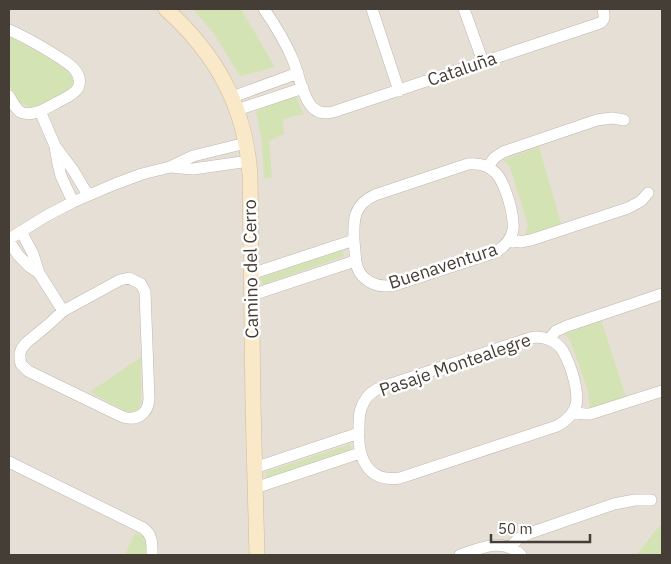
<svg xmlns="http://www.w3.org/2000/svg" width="671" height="564" font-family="'IBM Plex Sans',sans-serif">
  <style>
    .residential { fill: #e6dfd6 }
    .green { fill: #d3e3b3 }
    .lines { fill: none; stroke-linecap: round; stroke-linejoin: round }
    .street-casing { stroke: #c0b7ae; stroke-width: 12 }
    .secondary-casing { stroke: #cebb9a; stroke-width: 16 }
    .street { stroke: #fff; stroke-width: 11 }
    .secondary { stroke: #fae9c9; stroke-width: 15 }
    .labels { text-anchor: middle; stroke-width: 5; stroke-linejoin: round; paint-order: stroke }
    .street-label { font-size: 18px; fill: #453e37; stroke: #fff }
  </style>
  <rect width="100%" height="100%" fill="#f2eee7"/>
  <path class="residential" d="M 9,9 L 662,9 L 662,555 L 9,555 Z"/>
  <path class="green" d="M 193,9 L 241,9 L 275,67 L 240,76 L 215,35 Z
    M 9,36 C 29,48 63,62 75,81 C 72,94 44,104 32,108 L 25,105 L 19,102 L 9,84 Z
    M 295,95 L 304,114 L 283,119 L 284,134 L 269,141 L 272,177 L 264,178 L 262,142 L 256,111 Z
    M 539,147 L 561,224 L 525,235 L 528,225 L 510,167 L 503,160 Z
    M 342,249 L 344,256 L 263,285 L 260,278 Z
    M 601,320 L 626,397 L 590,409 L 588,391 L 570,340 L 564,334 Z
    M 141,357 L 141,404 L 136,412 L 129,413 L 90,392 Z
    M 351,444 L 351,449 L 266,478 L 266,472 Z
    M 662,523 L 662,555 L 636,555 Z
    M 135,533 L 143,536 L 146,542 L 146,555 L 125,555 Z"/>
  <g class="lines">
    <defs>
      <path id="street" d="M 264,9 C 275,25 285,41 293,60 C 298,72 303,98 312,107 C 318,113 325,114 333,112 L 600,23 C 606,19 604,14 603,9
        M 372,9 L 399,91
        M 464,9 L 483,62
        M 9,30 C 28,38 46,49 63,60 C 67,63 72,66 75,70 C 79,75 81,81 78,88 C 74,95 63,99 56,103 C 46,108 35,116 23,113 C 16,111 13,102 9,96
        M 232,97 L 298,73
        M 237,110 L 303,88
        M 40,111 L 55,146 L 58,164 L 61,176 L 73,202
        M 55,146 L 73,170 L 88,195
        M 468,164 C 495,162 502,178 509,201 C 515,223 518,238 496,252 L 395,285 C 378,289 359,281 356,262 C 355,255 355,248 354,242 C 354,233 353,223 356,214 C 359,205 366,199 375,195 Z
        M 170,167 L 193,169 L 249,161
        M 488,167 L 494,158 L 503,152 L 597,120 L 612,118 L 624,120
        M 21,231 L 33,254 L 39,273
        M 9,239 L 46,216 L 73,202 L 115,184 L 142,174 L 170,167 L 193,156 L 246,143
        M 509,240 L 520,242 L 531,240 L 628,208 L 641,201 L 648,193
        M 9,241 L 18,255 L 30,267 L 39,273 L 63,311
        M 251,274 L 354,240
        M 129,278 L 141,284 L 145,292 L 149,399 C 148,414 137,421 123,417 L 28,371 L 21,364 L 20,359 L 20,353 L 22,348 L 26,343 L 49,324 L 63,311 L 120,280 Z
        M 252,295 L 355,261
        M 536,337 C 560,338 565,352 572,372 C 579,396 582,412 557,426 L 400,478 C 367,483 357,457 359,428 C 359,419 359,410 364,402 C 368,394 374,390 382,387 L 530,338 Z
        M 549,339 L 556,331 L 567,326 L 662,294
        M 573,412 L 584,414 L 590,414 L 662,391
        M 9,462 L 143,528 C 153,535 152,544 152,555
        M 254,468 L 359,433
        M 255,488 L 360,453
        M 510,547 L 518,539 L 530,533 L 614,504 L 635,500 L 651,500
        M 460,555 C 481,548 503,537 521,555"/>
      <path id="secondary" d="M 166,9 C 216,54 245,106 250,174 L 253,405 L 257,555"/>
    </defs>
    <use href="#street" class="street-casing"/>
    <use href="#secondary" class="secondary-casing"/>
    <use href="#street" class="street"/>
    <use href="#secondary" class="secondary"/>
  </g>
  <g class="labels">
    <g class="street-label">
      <text transform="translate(462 69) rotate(-19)" y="6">Cataluña</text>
      <text transform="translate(443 266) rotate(-18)" y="6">Buenaventura</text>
      <text transform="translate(251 269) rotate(-91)" y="6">Camino del Cerro</text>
      <text transform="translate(455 365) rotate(-19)" y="6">Pasaje Montealegre</text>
    </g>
  </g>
  <rect width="671" height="564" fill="none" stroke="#453e37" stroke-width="20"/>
  <path d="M491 534v8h99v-8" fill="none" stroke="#453e37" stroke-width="2.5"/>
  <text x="498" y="534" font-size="15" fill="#453e37" stroke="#ffffff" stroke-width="4" paint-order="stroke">50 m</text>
</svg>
